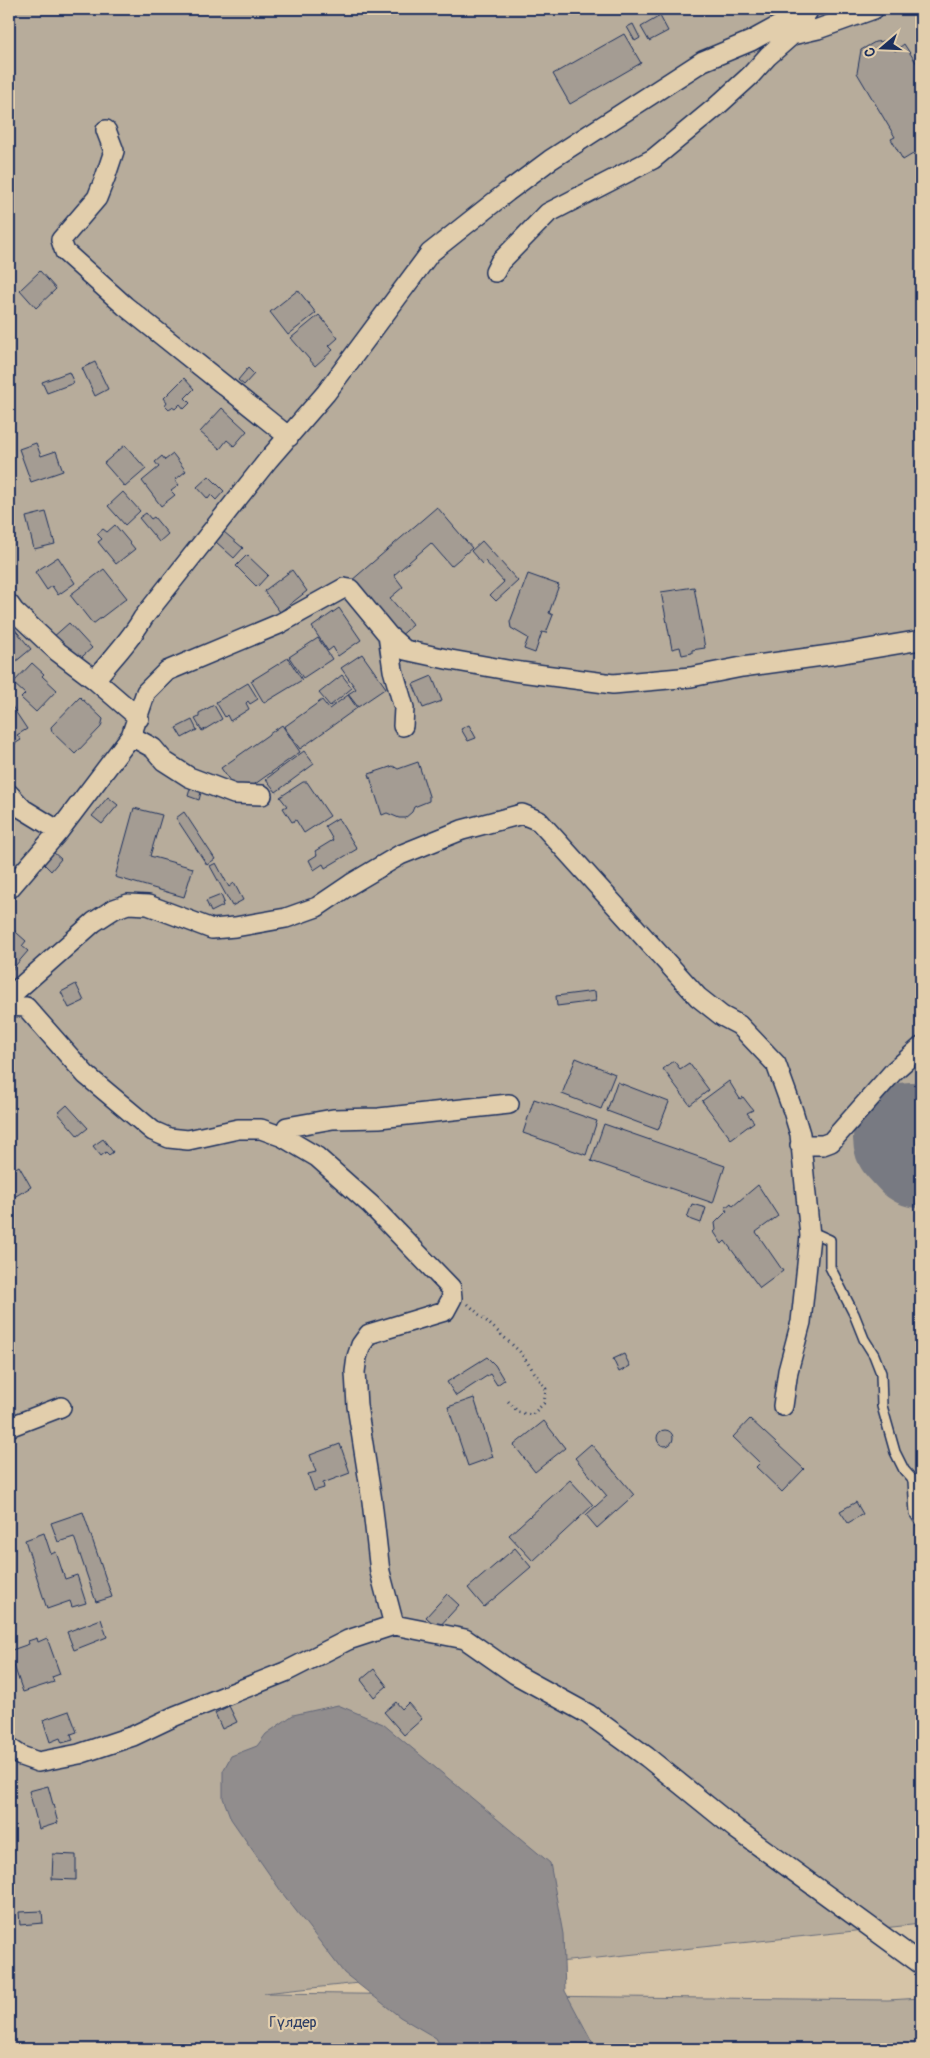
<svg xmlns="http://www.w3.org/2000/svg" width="930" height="2058" font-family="Pangolin,sans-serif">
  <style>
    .green { fill: #b7ac9b; stroke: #696e7c }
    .water { fill: #918d8d; stroke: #62677a }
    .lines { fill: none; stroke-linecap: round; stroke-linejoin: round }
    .runway { stroke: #787a82; stroke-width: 114 }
    .building { fill: #a49c93; stroke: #1b2f5e }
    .lane-casing { stroke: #1b2f5e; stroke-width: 12 }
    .street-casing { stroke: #1b2f5e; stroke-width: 22 }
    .path { stroke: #1b2f5e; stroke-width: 3; stroke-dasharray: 1 4; stroke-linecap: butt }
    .lane { stroke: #e2ceac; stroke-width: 9 }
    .street { stroke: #e2ceac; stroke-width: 19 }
    .labels { text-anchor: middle; stroke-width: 4.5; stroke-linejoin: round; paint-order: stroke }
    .park-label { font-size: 15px; fill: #2b3c64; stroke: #e2ceac }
  </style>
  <rect width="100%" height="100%" fill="#d6c4a7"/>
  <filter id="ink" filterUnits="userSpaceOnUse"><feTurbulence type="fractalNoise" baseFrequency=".02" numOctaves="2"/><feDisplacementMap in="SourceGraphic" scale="10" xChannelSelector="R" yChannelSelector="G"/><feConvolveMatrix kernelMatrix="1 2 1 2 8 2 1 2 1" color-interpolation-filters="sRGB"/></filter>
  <g filter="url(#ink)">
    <path class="green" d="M 9,9 L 921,9 L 921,1924 L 264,1993 L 888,2000 L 921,1998 L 921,2049 L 9,2049 Z"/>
    <path class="water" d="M 338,1705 L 383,1724 L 550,1863 L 563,1934 L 565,1991 L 596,2049 L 442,2049 L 436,2038 L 400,2017 L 344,1973 L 283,1894 L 231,1819 L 223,1798 L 223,1771 L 231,1756 L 257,1746 L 266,1734 L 293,1715 Z"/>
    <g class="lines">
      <path class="runway" d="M 910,1139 L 921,1151"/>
    </g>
    <path class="building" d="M 660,16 L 668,31 L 649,41 L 641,27 Z
      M 633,24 L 640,38 L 635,41 L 627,27 Z
      M 624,34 L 641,63 L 570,104 L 553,74 Z
      M 884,41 L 889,43 L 895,51 L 904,44 L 921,70 L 921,158 L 913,154 L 903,160 L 891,139 L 895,137 L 857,73 L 861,50 L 875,42 Z
      M 40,271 L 56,289 L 36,308 L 20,290 Z
      M 298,290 L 316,313 L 288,335 L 270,312 Z
      M 319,315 L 338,338 L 329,346 L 333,350 L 315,366 L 291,338 Z
      M 95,362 L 108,389 L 95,396 L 82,368 Z
      M 248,368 L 254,374 L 244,385 L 238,380 Z
      M 69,372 L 74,383 L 47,393 L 42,382 Z
      M 184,378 L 194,389 L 185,398 L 190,403 L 184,409 L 180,404 L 175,409 L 172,407 L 169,409 L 165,405 L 167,402 L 164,398 Z
      M 222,408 L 247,431 L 234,446 L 227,440 L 220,449 L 200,432 Z
      M 36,443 L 41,456 L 56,451 L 63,471 L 31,482 L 19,449 Z
      M 125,445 L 146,469 L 125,487 L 104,463 Z
      M 173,454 L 186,471 L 175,480 L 179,485 L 171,491 L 175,495 L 161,506 L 142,481 L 159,467 L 155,462 L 162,456 L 165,460 Z
      M 209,476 L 224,491 L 216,500 L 211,495 L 208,499 L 197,487 Z
      M 123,492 L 140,511 L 125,525 L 108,506 Z
      M 437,507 L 472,548 L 451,566 L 431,543 L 394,575 L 403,587 L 390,598 L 413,625 L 399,637 L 351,581 Z
      M 46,512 L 55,544 L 34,549 L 26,517 Z
      M 146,513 L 151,519 L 154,517 L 168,534 L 159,542 L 139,518 Z
      M 115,525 L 135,549 L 116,564 L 98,542 L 102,539 L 97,534 L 103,529 L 107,532 Z
      M 224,532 L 243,548 L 234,558 L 216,542 Z
      M 482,541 L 518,581 L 496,601 L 490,595 L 504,582 L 485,561 L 482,564 L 471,551 Z
      M 247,555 L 268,575 L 257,587 L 236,566 Z
      M 58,557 L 75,583 L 58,595 L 52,586 L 47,590 L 35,572 Z
      M 104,569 L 127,598 L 93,624 L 70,595 Z
      M 292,570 L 307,591 L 280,612 L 264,591 Z
      M 528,574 L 559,585 L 549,613 L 553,615 L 546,633 L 542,632 L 535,653 L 524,649 L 528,638 L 511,628 L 510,622 Z
      M 694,587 L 705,648 L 692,650 L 692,653 L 682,655 L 680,647 L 672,649 L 661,592 Z
      M 339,608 L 361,640 L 338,656 L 333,647 L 328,651 L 312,627 Z
      M 9,622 L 31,649 L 9,667 Z
      M 69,623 L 92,648 L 75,663 L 52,638 Z
      M 318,638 L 332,659 L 303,678 L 289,657 Z
      M 362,654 L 386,688 L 358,707 L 348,694 L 356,689 L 341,668 Z
      M 288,658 L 302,680 L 264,703 L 251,681 Z
      M 32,663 L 44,674 L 42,676 L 57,690 L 36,712 L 21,698 L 25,694 L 13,683 Z
      M 342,675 L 352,688 L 330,706 L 319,693 Z
      M 432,676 L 442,701 L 423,708 L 413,684 Z
      M 248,683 L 258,699 L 250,704 L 248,701 L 246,703 L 249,709 L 230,721 L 227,715 L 225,717 L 216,702 Z
      M 348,695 L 357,708 L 300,749 L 284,727 L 322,700 L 329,709 Z
      M 80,697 L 103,719 L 101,727 L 75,754 L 52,732 L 51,727 Z
      M 9,702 L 27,729 L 17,735 L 21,740 L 13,745 L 11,742 L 9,744 Z
      M 214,705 L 222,719 L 202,731 L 195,719 L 199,717 L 199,713 Z
      M 192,720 L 197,730 L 182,738 L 176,728 Z
      M 282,725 L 300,752 L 248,789 L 232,784 L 221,768 Z
      M 469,725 L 476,738 L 468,741 L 461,729 Z
      M 304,751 L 314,764 L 276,792 L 266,779 Z
      M 418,762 L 429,796 L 429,801 L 414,807 L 412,812 L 405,818 L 399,818 L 387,813 L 382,815 L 369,774 L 393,766 L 398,769 Z
      M 192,782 L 203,785 L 199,800 L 188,796 Z
      M 303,782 L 307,782 L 330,816 L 304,833 L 296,820 L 292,822 L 283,808 L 287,806 L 280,797 Z
      M 108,797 L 118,805 L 102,824 L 92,816 Z
      M 134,808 L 162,815 L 150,856 L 193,868 L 184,897 L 115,877 Z
      M 184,812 L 215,859 L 207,865 L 176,818 Z
      M 338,818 L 357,849 L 325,868 L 323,864 L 314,870 L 309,860 L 317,855 L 315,851 L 333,840 L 325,826 Z
      M 53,852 L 61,859 L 51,871 L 44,864 Z
      M 216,863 L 229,887 L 234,883 L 243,900 L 232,906 L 210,866 Z
      M 221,895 L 224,902 L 222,903 L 223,906 L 211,912 L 206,901 Z
      M 9,926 L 26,941 L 22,946 L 28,951 L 9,973 Z
      M 76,984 L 84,1001 L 69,1008 L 61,992 Z
      M 595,991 L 596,1001 L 557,1006 L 556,996 Z
      M 576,1058 L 615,1074 L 601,1109 L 562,1094 Z
      M 674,1061 L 680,1069 L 689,1063 L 709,1090 L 690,1105 L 663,1069 Z
      M 729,1081 L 740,1099 L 743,1097 L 753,1110 L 747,1113 L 754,1122 L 731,1139 L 702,1101 Z
      M 617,1082 L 669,1102 L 658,1130 L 607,1111 Z
      M 534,1099 L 597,1121 L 586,1155 L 523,1133 Z
      M 67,1105 L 88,1128 L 78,1136 L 58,1113 Z
      M 604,1124 L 725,1166 L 713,1203 L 591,1161 Z
      M 103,1139 L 113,1152 L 109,1155 L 106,1152 L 101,1156 L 93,1146 Z
      M 19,1166 L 31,1187 L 9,1200 L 9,1172 Z
      M 758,1185 L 778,1216 L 756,1232 L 783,1271 L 760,1288 L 725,1241 L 722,1244 L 714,1232 L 716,1230 L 715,1223 L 727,1211 L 725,1208 L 731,1203 L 733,1206 Z
      M 692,1204 L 706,1208 L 701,1223 L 687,1218 Z
      M 624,1354 L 630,1366 L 619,1372 L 613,1359 Z
      M 487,1357 L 495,1365 L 504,1380 L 497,1385 L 490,1374 L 456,1396 L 447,1382 Z
      M 474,1398 L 493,1457 L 468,1466 L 448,1407 Z
      M 750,1419 L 804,1469 L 782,1492 L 756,1467 L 760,1463 L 733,1437 Z
      M 544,1421 L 565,1448 L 535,1472 L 514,1445 Z
      M657 1438a8 8 0 1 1 16 0a8 8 0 1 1-16 0Z
      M 340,1444 L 350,1473 L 323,1483 L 324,1488 L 314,1491 L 308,1474 L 316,1472 L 310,1455 Z
      M 591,1444 L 634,1495 L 597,1528 L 586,1515 L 607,1496 L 575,1458 Z
      M 570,1480 L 593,1505 L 533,1561 L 509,1535 Z
      M 856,1502 L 863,1514 L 848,1523 L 840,1511 Z
      M 83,1512 L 112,1597 L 96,1602 L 74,1537 L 58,1542 L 51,1523 Z
      M 44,1533 L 51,1554 L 56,1552 L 65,1579 L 77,1575 L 86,1603 L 72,1607 L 70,1601 L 47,1609 L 25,1540 Z
      M 515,1548 L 531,1567 L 484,1607 L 468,1588 Z
      M 447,1594 L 459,1605 L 438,1628 L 426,1617 Z
      M 101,1619 L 107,1637 L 74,1650 L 67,1632 Z
      M 37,1638 L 38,1642 L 47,1638 L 60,1674 L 52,1677 L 54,1682 L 23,1692 L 9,1651 L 29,1644 L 28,1641 Z
      M 374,1669 L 387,1686 L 374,1697 L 361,1680 Z
      M 396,1702 L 402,1709 L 408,1703 L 422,1719 L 404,1735 L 384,1712 Z
      M 229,1706 L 237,1722 L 222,1729 L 215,1713 Z
      M 69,1711 L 77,1732 L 71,1734 L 73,1740 L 62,1743 L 60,1738 L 50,1742 L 43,1720 Z
      M 48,1786 L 58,1823 L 39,1829 L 29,1791 Z
      M 53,1854 L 76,1855 L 76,1880 L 52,1879 Z
      M 42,1911 L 43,1923 L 20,1925 L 19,1912 Z"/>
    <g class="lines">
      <defs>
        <path id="lane" d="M 810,1231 L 830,1240 L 830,1267 L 854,1314 L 864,1339 L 874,1355 L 881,1373 L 882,1406 L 895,1452 L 904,1470 L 913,1480 L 915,1514 L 921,1523"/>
        <path id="street" d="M 792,35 L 818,29 L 874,9
          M 106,130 L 114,151 L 105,178 L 97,198 L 61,240 L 65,252 L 125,306 L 289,437
          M 495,272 L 500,262 L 548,213 L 653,159 L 716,107 L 750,76 L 768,56 L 792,35 L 808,11
          M 9,604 L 14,611 L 58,652 L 95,680
          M 388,635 L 393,670 L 404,708 L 403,726
          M 139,718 L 95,680 C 111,659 130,641 143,618 L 268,460 L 326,393 L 430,253 L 507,192 L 550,160 L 703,61 L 751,41 L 809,9
          M 9,794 L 23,809 L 59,831
          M 262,795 L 234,794 L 189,777 L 164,761 L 153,748 L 131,736 L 146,692 L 167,671 L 279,624 L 344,588 L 350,589 L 388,635 L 405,650 L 451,660 L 513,671 L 613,684 L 691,677 L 742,667 L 844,653 L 921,640
          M 9,889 L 59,831 L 131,736
          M 9,997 L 94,922 L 114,909 L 128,904 L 148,905 L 212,929 L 235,927 L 286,918 L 317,907 L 351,884 L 400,855 L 462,830 L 522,814 L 539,821 L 698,997 L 722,1016 L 739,1025 L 776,1064 L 793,1111 L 800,1134 L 810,1236 L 801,1322 L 788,1371 L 783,1406
          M 9,1006 L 26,1007 L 86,1075 L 153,1131 L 169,1138 L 188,1140 L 238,1129 L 261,1129 L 283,1137 L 317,1157 L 371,1205 L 451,1288 L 452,1298 L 445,1311 L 369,1334 L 361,1345 L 357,1357 L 355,1372 L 357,1406 L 372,1501 L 380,1572 L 394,1625
          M 283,1137 L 287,1127 L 333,1119 L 379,1118 L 509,1104
          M 800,1145 L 823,1145 L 831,1142 L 894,1071 L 921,1047
          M 9,1427 L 61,1407
          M 9,1748 L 21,1756 L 38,1762 L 79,1754 L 133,1736 L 175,1716 L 285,1672 L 348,1640 L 394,1625 L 465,1639 L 515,1674 L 588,1714 L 647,1757 L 736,1829 L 921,1964"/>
      </defs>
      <use href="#lane" class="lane-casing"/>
      <use href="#street" class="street-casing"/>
      <path class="path" d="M 468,1304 L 520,1352 L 546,1389 L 544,1403 L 532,1415 L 518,1412 L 508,1401"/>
      <use href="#lane" class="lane"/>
      <use href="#street" class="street"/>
    </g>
  </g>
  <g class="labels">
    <g class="park-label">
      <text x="293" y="2027">Гүлдер</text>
    </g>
  </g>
  <rect width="930" height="2058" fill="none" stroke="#e2ceac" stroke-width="30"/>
  <rect x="15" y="15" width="900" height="2028" fill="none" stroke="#1b2f5e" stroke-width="2" filter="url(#ink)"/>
  <g transform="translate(882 48) rotate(251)" stroke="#e2ceac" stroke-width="4" paint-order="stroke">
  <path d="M0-4L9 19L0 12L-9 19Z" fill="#1b2f5e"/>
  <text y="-8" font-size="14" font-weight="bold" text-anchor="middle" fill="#1b2f5e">С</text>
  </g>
</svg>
